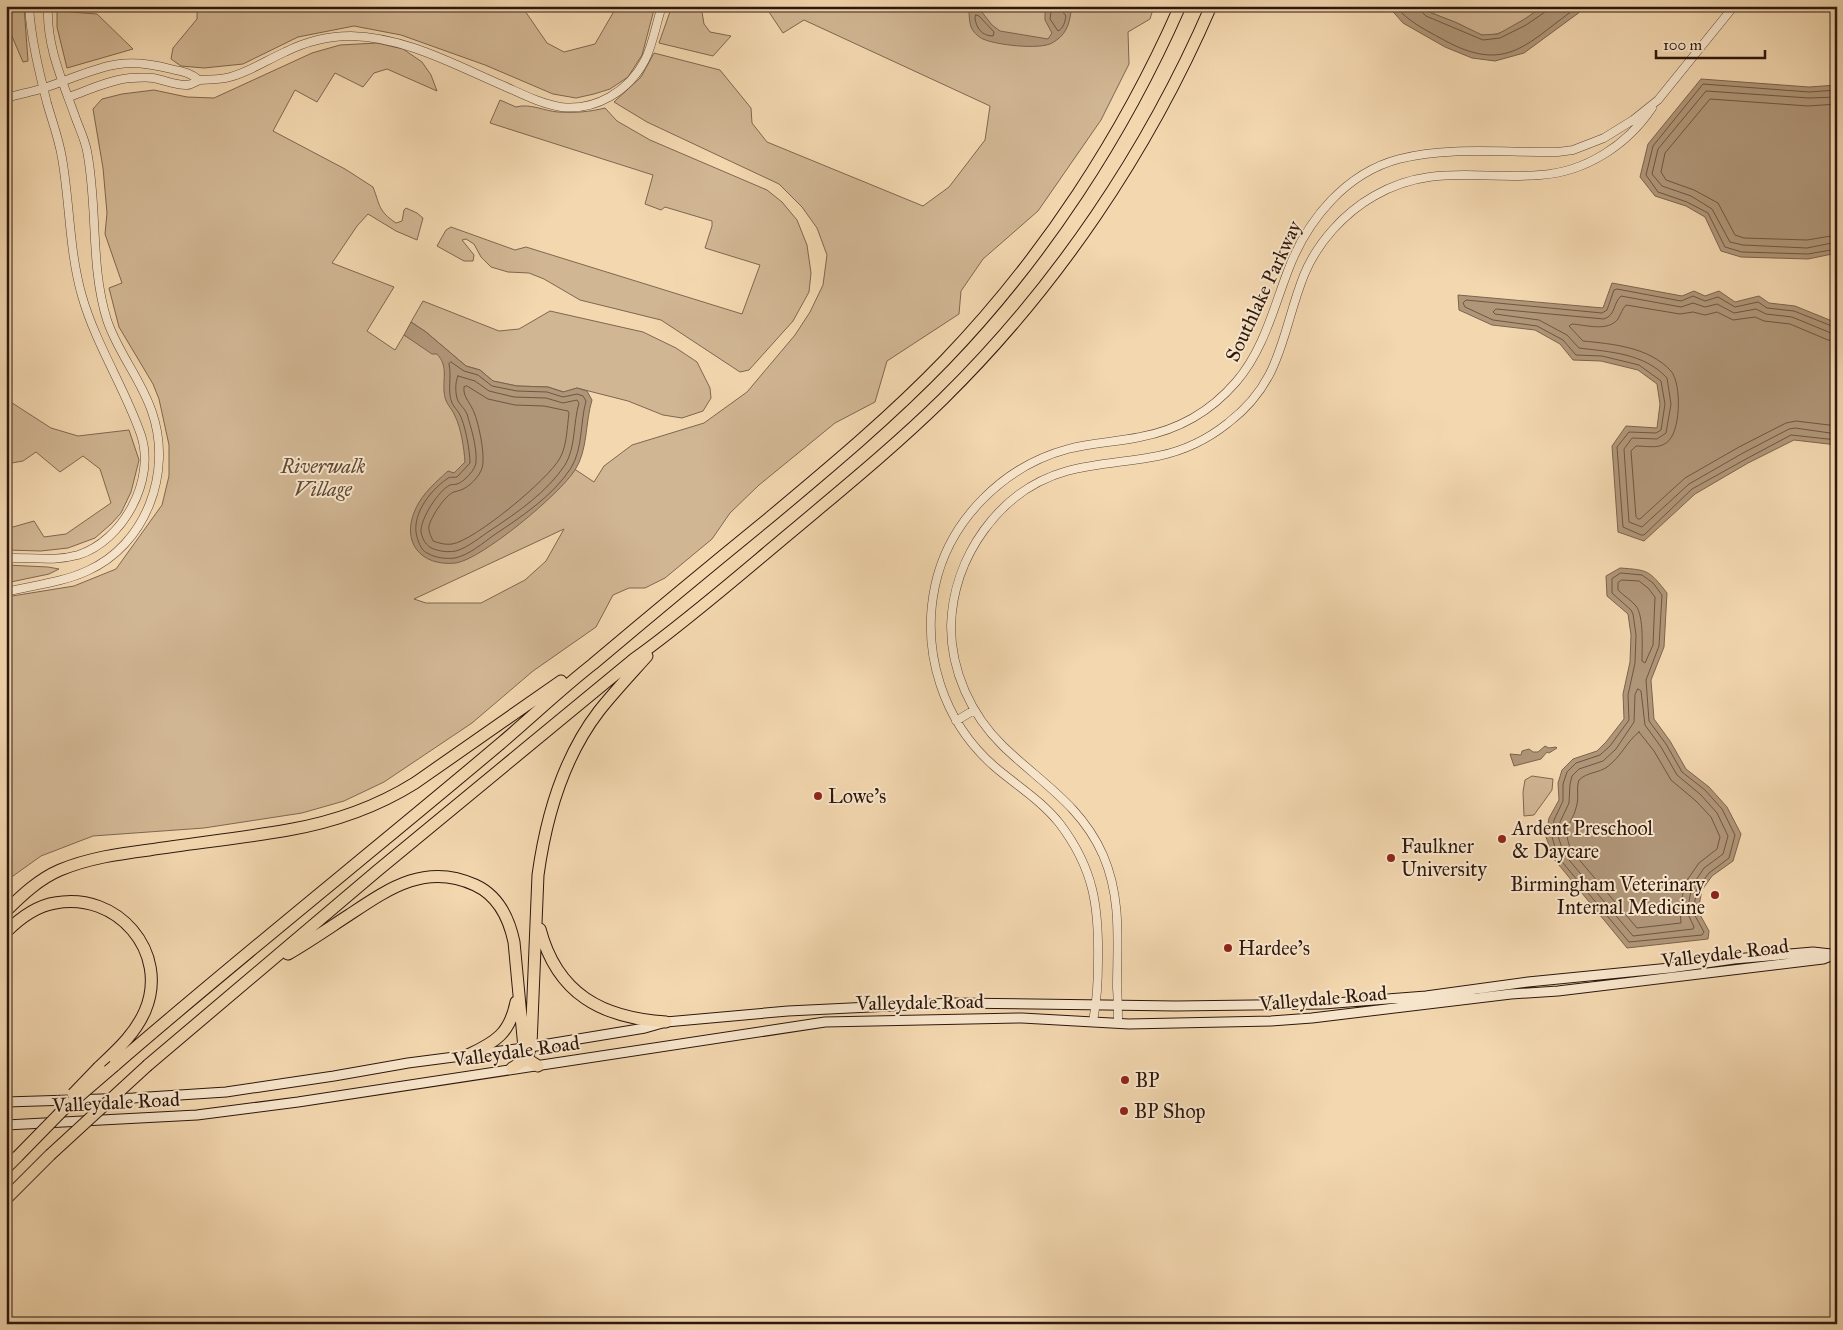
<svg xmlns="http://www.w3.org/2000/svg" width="1843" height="1330" font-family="'IM FELL Great Primer',serif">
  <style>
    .green { fill: #d1b693; stroke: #7f6650; fill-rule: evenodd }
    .water { fill: #b09678; stroke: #7c634d }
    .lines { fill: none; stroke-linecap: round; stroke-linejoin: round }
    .shore { stroke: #6e5642; stroke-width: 1 }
    .tertiary-casing { stroke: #5e4736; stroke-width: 9 }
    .secondary-casing { stroke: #2d170d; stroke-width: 11 }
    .motorway-casing { stroke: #2d170d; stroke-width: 13 }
    .tertiary { stroke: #f7e5cb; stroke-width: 8 }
    .secondary { stroke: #f7e5cb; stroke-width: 9 }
    .motorway { stroke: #f3d7af; stroke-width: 11 }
    .motorway-bridge-casing { stroke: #2d170d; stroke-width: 13; stroke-linecap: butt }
    .motorway-bridge { stroke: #f3d7af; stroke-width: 11 }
    .poi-dot { fill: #8f2418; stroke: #f7e5cb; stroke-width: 2 }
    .labels { text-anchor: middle; stroke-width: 4; stroke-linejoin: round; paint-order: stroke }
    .street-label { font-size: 20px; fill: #2d170d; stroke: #f7e5cb }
    .park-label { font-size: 20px; font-style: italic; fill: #5e4735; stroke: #f7e5cb }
    .poi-label { font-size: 20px; fill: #2d170d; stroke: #f7e5cb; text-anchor: start }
  </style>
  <rect width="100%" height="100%" fill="#f3d7af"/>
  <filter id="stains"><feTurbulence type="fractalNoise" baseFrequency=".004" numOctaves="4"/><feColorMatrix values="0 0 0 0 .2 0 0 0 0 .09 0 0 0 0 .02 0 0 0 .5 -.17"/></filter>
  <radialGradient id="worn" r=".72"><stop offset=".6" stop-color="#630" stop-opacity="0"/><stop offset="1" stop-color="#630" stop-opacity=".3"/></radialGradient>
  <path class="green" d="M 6,6 L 24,6 L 28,61 L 23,62 L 8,27 L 6,26 Z
    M 57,6 L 66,6 L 70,12 L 97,14 L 133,49 L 67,68 L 57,27 Z
    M 197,6 L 512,6 L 525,11 L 547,43 L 564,52 L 595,44 L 617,6 L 655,6 L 642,55 L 628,77 L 610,89 L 594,94 L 576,98 L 553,94 L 485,65 L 401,35 L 354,26 L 298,37 L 243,64 L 204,68 L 181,66 L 171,59 L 173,48 L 197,19 Z
    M 672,6 L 701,6 L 704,24 L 710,32 L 731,36 L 713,56 L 659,43 Z
    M 765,6 L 1154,6 L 1150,19 L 1128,32 L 1129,64 L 1101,120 L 1038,211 L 983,259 L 961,291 L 959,314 L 887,361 L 875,402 L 835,423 L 759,485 L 730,513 L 712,539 L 665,578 L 645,588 L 629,588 L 613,595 L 596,627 L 533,671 L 472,723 L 384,782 L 344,801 L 302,813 L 204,828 L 93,836 L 41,856 L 6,881 L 6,597 L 74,586 L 116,569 L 162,505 L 169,476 L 169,445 L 159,399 L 153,384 L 119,327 L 109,288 L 122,283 L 105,234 L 107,213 L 103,168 L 93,109 L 102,99 L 122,94 L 154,90 L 187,97 L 214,98 L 312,53 L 340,45 L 377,43 L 403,49 L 422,62 L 431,75 L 437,91 L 387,69 L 374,73 L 363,87 L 335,73 L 317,102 L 295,90 L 273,131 L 345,169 L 373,187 C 380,205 378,211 396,223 L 402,221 L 404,210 L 406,208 L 417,213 L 423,218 L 417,240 L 396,231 L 368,214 L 357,226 L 332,263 L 394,287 L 367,331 L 395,350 L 404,335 C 413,340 437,350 442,359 C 446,366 445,376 445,383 L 594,482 L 604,466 L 632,445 L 704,423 L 747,392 L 795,335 L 810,312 L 823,285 L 827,255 L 817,228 L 802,207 L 779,184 L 647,122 L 614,102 L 641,77 L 654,53 L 720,70 L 751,108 L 752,123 L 767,142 L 923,206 L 949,187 L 985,140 L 990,106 L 804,20 L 783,33 ZM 564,529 L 546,561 L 525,580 L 481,603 L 426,603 L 414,599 Z
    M 1423,6 L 1544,6 C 1530,16 1501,39 1482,35 C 1473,33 1463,25 1454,22 C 1443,17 1432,15 1423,6 Z
    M 500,100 L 516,107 C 530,103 544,111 558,112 C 575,113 589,112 605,108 L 617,121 L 650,140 L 767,190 L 782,202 L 797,220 L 807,245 L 811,273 L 809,292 L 793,321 L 749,370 L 740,372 L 661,320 L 580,300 L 544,279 L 529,273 L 508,272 L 491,267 L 481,257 L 474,244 L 466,239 L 462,240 L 474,255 L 473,261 L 464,261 L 437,246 L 446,230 L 451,227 L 515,250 L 526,247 L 742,314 L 760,265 L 705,248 L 712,226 L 712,221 L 665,207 L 661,210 L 645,204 L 653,175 L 490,123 Z
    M 423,301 L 499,331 L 519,329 L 550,311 L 643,332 L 676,348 L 697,362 L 710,388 L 711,398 L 703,411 L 682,418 L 663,415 L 628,401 L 577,388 L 564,392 L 548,387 L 517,386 L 493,381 L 480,370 L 466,366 L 426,332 L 411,322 Z
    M 6,399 L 51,428 L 78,436 L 129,430 L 139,460 L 131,492 L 121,513 L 111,524 L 95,538 L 68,548 L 41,551 L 6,550 L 6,529 L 34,521 L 44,537 L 66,534 L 111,503 L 100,469 L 83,456 L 60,472 L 36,452 L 23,461 L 6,464 Z
    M 6,565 L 48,567 L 59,569 L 49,574 L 6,583 Z
    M 1532,776 L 1553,779 L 1552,790 L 1534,815 L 1524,816 L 1523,792 L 1525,780 Z"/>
  <path class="water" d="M 969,6 L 977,6 L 992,25 L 1000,31 L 1048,39 L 1052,33 L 1045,20 L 1045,10 L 1049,6 L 1065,8 L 1071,12 C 1069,26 1065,36 1052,43 C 1040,50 996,45 983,39 C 980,38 974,33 972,29 C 969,24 969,12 969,6 Z
    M 1388,6 L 1423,6 L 1429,12 L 1455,22 L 1482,35 L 1498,34 L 1523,20 L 1544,6 L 1588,6 L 1524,53 L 1495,61 L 1472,58 L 1445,47 L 1403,23 Z
    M 1701,79 L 1809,87 L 1837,85 L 1837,253 L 1808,259 L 1741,257 L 1721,251 L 1705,217 L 1686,206 L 1655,196 L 1640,177 L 1648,144 Z
    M 1612,283 L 1682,296 L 1694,291 L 1705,296 L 1719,291 L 1735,302 L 1759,296 L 1769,303 L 1795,306 L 1837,323 L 1837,445 L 1794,440 L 1748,463 L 1695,494 L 1644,541 L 1618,532 L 1612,446 L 1626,426 L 1657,428 L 1660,404 L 1657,384 L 1638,370 L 1601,361 L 1573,360 L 1560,344 L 1535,330 L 1492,325 L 1459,310 L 1458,295 L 1603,308 Z
    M 411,322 L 426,332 L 466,366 L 480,370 L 493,381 L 517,386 L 548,387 L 563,392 L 577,388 L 587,391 L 592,400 C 585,423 588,450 575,470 C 560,494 482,559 456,563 C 420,567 400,541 416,508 C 423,493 436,482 448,471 L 454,473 L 465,462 C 464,448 461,428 455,416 C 451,406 445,405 444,391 C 443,377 448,366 437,354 L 432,354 L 404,335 Z
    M 1620,568 C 1648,570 1649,570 1667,593 L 1664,647 L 1651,680 L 1654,719 L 1670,741 L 1686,769 L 1709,787 L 1727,807 L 1741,834 L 1733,861 L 1712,876 L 1702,890 L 1698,911 L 1709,931 L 1708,939 L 1627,948 L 1554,859 L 1546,837 L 1549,818 L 1559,800 L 1558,783 L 1562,770 L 1573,759 L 1597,751 L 1606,742 L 1624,719 L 1623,694 L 1630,662 L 1631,635 L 1628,614 L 1607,596 L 1606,576 Z
    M 1545,746 L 1549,748 L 1556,747 L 1557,748 L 1549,753 L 1547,752 L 1541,759 L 1514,766 L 1510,754 L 1521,755 L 1522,751 L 1529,749 L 1533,752 L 1538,752 Z"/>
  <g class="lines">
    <path class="shore" d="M 1052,6 L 1050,19 L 1058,31 C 1064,28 1065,21 1066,16 L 1061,10 L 1061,6
      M 1395,6 C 1409,22 1424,29 1442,39 C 1508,76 1527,42 1579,6
      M 1420,6 L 1421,11 L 1426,16 L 1483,40 L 1500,38 L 1526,25 L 1545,12 L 1546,6
      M 976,15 L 979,16 L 994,32 L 993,36 C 982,36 976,28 975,18 Z
      M 1837,90 L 1809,92 L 1703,84 L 1653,146 L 1646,175 L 1658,192 L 1687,202 L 1708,213 L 1725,247 L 1742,252 L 1808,254 L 1837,249
      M 1837,97 L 1809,98 L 1706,91 L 1658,149 L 1652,174 L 1662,186 L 1691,196 L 1712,209 L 1730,242 L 1743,245 L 1807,248 L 1837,242
      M 1837,104 L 1808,106 L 1710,99 L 1665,153 L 1661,172 L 1666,180 L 1694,190 L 1718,203 L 1735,235 L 1744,238 L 1807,240 L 1837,235
      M 1837,328 L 1794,311 L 1767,308 L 1758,302 L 1735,307 L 1718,297 L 1705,301 L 1693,296 L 1681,301 L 1617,289 L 1614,290 L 1607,310 L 1602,313 L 1466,300 L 1463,303 L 1465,307 L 1493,320 L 1537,326 L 1563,340 L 1576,355 L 1602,356 L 1639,365 L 1661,381 L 1665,404 L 1661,430 L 1656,433 L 1629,432 L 1617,447 L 1623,527 L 1641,535 L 1644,535 L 1692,489 L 1746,459 L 1791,435 L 1837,440
      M 1837,334 L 1831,333 L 1792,317 L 1766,314 L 1756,309 L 1734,313 L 1717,304 L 1705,307 L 1693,303 L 1681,307 L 1621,296 C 1613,303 1616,315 1604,319 L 1496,309 L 1493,312 L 1495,314 L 1539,320 L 1567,335 L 1579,348 C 1610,352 1644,353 1667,378 L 1671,404 L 1666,433 L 1657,439 L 1632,438 L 1624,449 L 1629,522 L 1642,527 L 1689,484 L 1743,453 L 1789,429 L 1795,428 L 1837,434
      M 1837,341 L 1828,340 L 1790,324 L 1764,321 L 1755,317 L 1733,320 L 1717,312 L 1705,315 L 1693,312 L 1680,314 L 1626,305 C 1622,309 1621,314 1618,319 C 1608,332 1586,325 1572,324 L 1569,326 L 1583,341 C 1613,344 1649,347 1671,371 C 1682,384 1681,434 1666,443 C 1658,449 1646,446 1636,446 L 1631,451 L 1636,517 L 1638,519 L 1640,519 L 1685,478 L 1739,447 L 1786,423 L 1796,421 L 1837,426
      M 451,362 L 464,371 L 478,375 L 492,386 L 517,391 L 547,392 L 563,397 L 577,394 L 583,396 L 586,401 C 580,423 583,448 571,468 C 553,496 521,517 494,535 C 483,543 469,555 455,558 C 447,559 436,558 429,554 C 422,551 420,546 418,540 C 409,518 429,491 447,479 C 450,476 453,478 457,477 L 470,463 C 470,451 465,423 459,413 C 457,410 454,407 452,403 C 447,391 452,377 449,364 Z
      M 458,376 L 475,381 L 489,391 L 514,397 L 546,398 L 563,403 L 577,400 L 579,403 C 573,423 576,447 565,465 C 547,492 518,512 491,530 C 480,537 469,547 456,551 C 450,552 443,552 437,550 C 428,548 423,542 421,532 C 420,519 439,490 450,485 C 452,484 455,485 457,484 C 464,482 476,469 476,462 C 477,446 471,428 467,414 C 465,409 461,406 458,401 C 455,394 455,382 458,376 Z
      M 467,386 L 488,399 L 515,405 L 544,406 L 568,411 L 569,413 C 567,428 567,445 560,458 C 549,479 474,541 452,544 C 445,545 439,543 433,541 C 431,536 428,531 429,526 C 431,517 445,495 454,492 C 456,491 459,491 461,490 C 469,487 480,476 482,468 C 486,457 478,418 472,408 C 468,400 463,396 464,387 Z
      M 1621,573 L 1642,575 L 1653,583 L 1662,595 L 1659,646 L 1646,680 L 1649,721 L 1666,744 L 1682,772 L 1705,790 L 1722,809 L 1735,835 L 1729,858 L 1709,873 L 1697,889 L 1693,912 L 1704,932 L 1702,935 L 1629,942 L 1558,857 L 1552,837 L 1554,820 L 1563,801 L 1563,784 L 1567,772 L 1576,763 L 1600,755 L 1610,746 L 1629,720 L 1628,695 L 1635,663 L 1636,635 L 1633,614 L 1631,610 L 1612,593 L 1612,579 Z
      M 1622,580 L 1639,581 L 1648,588 L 1655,597 L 1653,645 L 1645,663 L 1642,661 C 1642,648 1644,616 1636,606 C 1631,600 1624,596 1618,590 L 1618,583 Z
      M 1638,689 L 1641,691 L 1645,725 L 1661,747 L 1677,775 L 1701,795 L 1717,813 L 1728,836 L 1723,854 L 1704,868 L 1692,886 L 1687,912 L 1694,927 L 1693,929 L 1633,936 L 1564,854 L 1558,836 L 1560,822 L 1569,803 L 1570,784 L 1572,776 L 1579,769 L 1603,761 L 1616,749 L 1634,722 L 1635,695 Z
      M 1639,732 L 1654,751 L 1671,780 L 1696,801 L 1711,817 L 1720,837 L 1717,849 L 1699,863 L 1685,883 L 1680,908 L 1681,923 L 1637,928 L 1571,850 C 1561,824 1572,827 1577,804 C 1579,796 1576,788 1579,780 C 1587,772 1599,773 1607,767 C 1621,757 1627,741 1639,732 Z"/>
    <defs>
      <path id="tertiary" d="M 69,97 C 89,90 109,80 130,78 C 137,78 146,77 153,78 C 164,80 175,85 186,85 C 191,86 195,81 200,80 C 210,79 220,80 230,77 C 249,72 267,60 285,52 C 305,42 328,36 351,36 C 405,37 455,65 504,86 C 522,94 541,104 561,107 C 596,111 629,91 645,60 C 653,44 656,24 662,6
        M 6,98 C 19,94 32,92 44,88 C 96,71 114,54 171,69 C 183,72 189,72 199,80
        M 6,558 C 31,557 53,562 78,555 C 123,541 156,480 141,435 C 125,388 96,345 82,296 C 69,251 70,203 62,158 C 59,139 52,121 47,103 C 39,71 31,39 29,6
        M 6,592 C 33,585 61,583 87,571 C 146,545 173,472 152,412 C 141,379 118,353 107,320 C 90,266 98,207 87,151 C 85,140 80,130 76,119 C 63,82 46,46 48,6
        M 956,721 L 974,710
        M 1093,1021 C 1097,1001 1098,981 1098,961 C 1099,907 1094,869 1060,824 C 1042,801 1016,785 995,767 C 943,722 921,652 935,586 C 949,520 1004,466 1068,449 C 1091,443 1116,442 1140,437 C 1178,430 1211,411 1236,382 C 1264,350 1274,306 1289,268 C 1308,219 1346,173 1399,159 C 1450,146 1506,153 1558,152 L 1573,150 L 1604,138 L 1633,120 L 1658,100 L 1734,6
        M 1118,1023 C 1118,1011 1118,1000 1117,988 C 1117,942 1122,899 1103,855 C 1081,805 1040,782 1003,746 C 971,715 951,671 951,626 C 953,557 999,490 1067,471 C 1096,463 1128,462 1158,456 C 1183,451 1208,439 1228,423 C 1283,381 1281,333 1304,275 C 1317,243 1344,213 1374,196 C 1430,163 1480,180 1540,175 C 1586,172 1627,145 1652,108"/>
      <path id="secondary" d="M 6,1102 L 133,1098 L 226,1092 L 334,1076 L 408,1063 L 524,1048 L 645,1028 L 666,1022 L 788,1011 L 953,1003 L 1176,1006 L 1323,1004 L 1426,996 L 1528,982 L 1670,968 L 1734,959 L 1813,952 L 1831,954
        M 6,1125 L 197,1115 L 298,1102 L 825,1022 L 1022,1018 L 1129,1024 L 1271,1021 L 1312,1018 L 1511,994 L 1558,991 L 1823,959 L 1836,954"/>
      <path id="motorway" d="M 6,911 C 22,895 39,879 60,870 C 89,858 118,854 149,850 C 195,843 242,838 288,830 C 334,822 375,808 415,783 L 561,681
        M 540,929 C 557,994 602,1018 666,1022
        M 6,932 C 19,919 36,906 55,903 C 117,891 170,952 145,1011 C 135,1034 117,1050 99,1067
        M 288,954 C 309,942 329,928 349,915 C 388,889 426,862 475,885 C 499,896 509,918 514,942 L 524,1048 L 527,1059 L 538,1066
        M 468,1055 C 496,1042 510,1033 516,1002
        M 148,1065 L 377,871 L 634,659 C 691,618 743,572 796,528 C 846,486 896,445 943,399 C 1056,288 1148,152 1211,6
        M 114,1066 C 241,956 372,852 500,744 C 532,717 561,689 593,664 C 651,615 710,566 769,518 C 830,467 890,417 945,360 C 1043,258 1123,136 1180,6
        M 512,1068 L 527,1059 L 531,1045 L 538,875 C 546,817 563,758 599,711 C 614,692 631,674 647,656
        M 6,1101 L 9,1102
        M 6,1168 L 18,1156
        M 6,1199 L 50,1155"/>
    </defs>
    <use href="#tertiary" class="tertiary-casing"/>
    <use href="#secondary" class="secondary-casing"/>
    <use href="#motorway" class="motorway-casing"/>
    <use href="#tertiary" class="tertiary"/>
    <use href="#secondary" class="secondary"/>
    <use href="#motorway" class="motorway"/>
    <defs>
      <path id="motorway-bridge" d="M 73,1094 L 99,1067
        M 50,1155 L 148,1065
        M 18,1156 L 64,1109 L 114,1066"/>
    </defs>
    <use href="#motorway-bridge" class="motorway-bridge-casing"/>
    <use href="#motorway-bridge" class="motorway-bridge"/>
  </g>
  <g class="poi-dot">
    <circle cx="818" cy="796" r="5"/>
    <circle cx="1502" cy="839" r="5"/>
    <circle cx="1391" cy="858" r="5"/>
    <circle cx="1715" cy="895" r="5"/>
    <circle cx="1228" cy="948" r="5"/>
    <circle cx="1125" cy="1080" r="5"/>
    <circle cx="1124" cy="1111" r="5"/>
  </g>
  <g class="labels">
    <g class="street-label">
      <text transform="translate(1263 291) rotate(-65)" y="7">Southlake Parkway</text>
      <text transform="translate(1725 953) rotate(-7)" y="7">Valleydale Road</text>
      <text transform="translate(1323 998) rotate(-5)" y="7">Valleydale Road</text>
      <text transform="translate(920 1002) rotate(-1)" y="7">Valleydale Road</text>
      <text transform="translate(516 1051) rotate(-8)" y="7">Valleydale Road</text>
      <text transform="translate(116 1102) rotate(-3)" y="7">Valleydale Road</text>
    </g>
    <g class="park-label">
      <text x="323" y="473">Riverwalk<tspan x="323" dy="23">Village</tspan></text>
    </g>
    <g class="poi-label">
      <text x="828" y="803">Lowe's</text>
      <text x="1512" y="835">Ardent Preschool<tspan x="1512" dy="23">&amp; Daycare</tspan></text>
      <text x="1401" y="853">Faulkner<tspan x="1401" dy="23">University</tspan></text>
      <text x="1705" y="891" text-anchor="end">Birmingham Veterinary<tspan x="1705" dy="23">Internal Medicine</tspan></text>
      <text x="1238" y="955">Hardee's</text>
      <text x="1135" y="1087">BP</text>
      <text x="1134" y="1118">BP Shop</text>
    </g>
  </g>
  <rect width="1843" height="1330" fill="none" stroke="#f3d7af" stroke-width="25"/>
  <rect x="8" y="8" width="1828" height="1315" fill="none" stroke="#2d170d" stroke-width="2.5"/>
  <rect x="12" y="12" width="1818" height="1305" fill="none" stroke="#2d170d"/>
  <path d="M1656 50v8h109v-8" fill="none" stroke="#2d170d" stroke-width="2.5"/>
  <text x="1663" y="50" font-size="15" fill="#2d170d" stroke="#f7e5cb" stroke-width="4" paint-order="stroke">100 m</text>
  <rect width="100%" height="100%" filter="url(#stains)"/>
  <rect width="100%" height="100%" fill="url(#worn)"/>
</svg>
